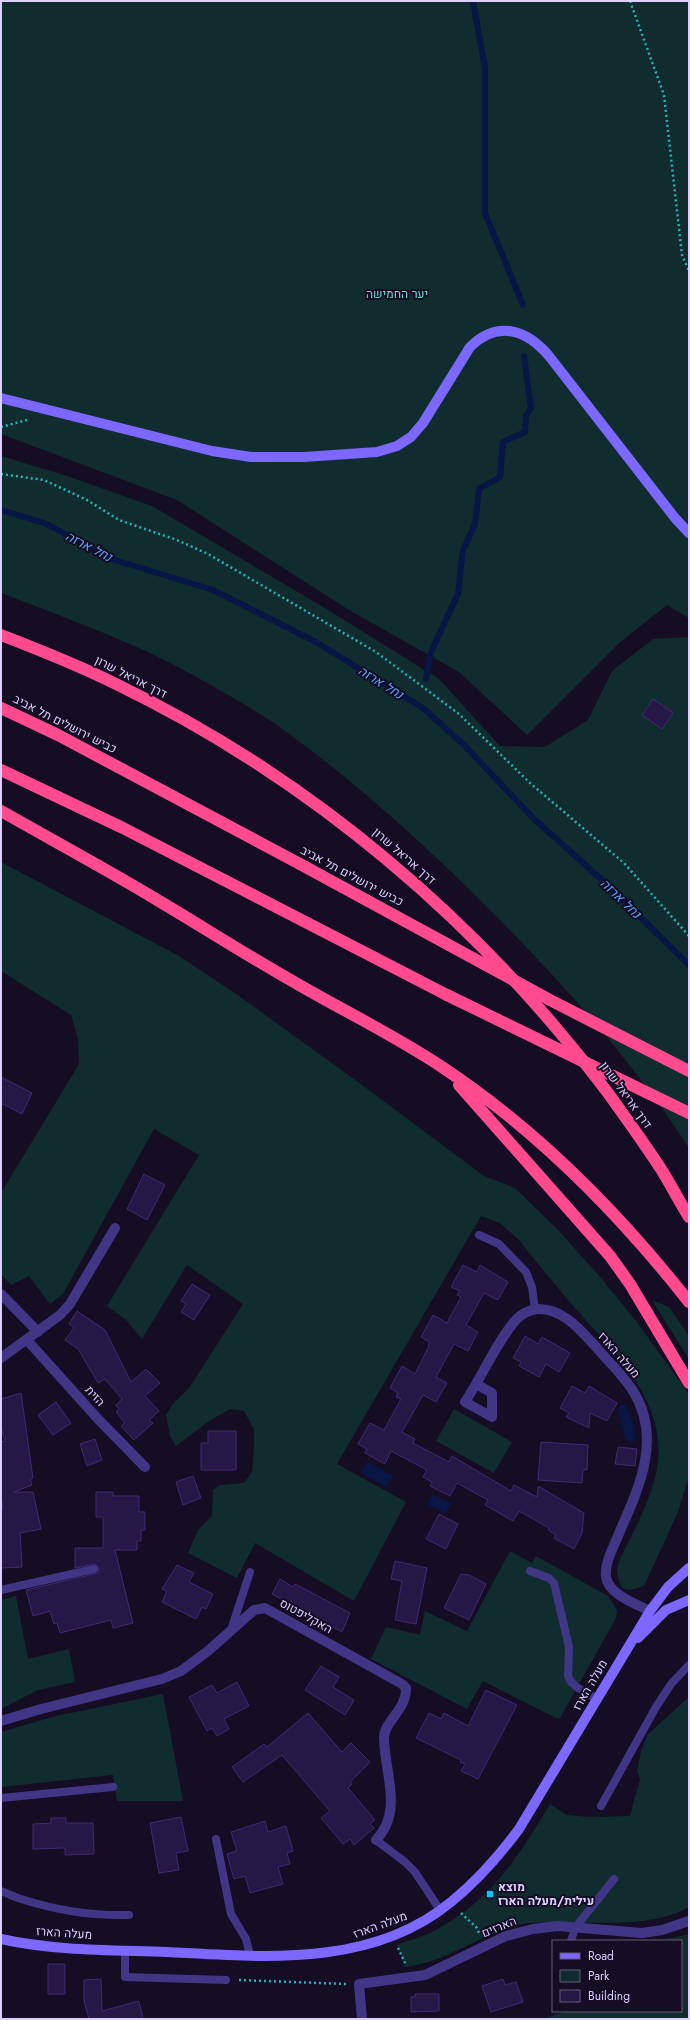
<svg xmlns="http://www.w3.org/2000/svg" width="690" height="2020" font-family="Jost,Heebo,sans-serif">
  <style>
    .green { fill: #102c2f }
    .water { fill: #071644 }
    .lines { fill: none; stroke-linecap: round; stroke-linejoin: round }
    .stream { stroke: #071644; stroke-width: 6 }
    .building { fill: #261846; stroke: #402974 }
    .path { stroke: #28b4bc; stroke-width: 2.5; stroke-dasharray: 2 3; stroke-linecap: butt }
    .lane { stroke: #413586; stroke-width: 8 }
    .street { stroke: #413586; stroke-width: 10 }
    .secondary { stroke: #7c67ff; stroke-width: 10 }
    .highway { stroke: #ff4b8e; stroke-width: 12 }
    .highway-bridge { stroke: #ff4b8e; stroke-width: 12 }
    .poi-dot { fill: #00c7fb; stroke: #140d24; stroke-width: 1.5 }
    .labels { text-anchor: middle; stroke-width: 4; stroke-linejoin: round; paint-order: stroke }
    .park-label { font-size: 12px; fill: #56e6d2; stroke: #140d24 }
    .street-label { font-size: 12px; fill: #dbd0ff; stroke: #140d24 }
    .poi-label { font-size: 12px; font-weight: bold; fill: #dbd0ff; stroke: #140d24; text-anchor: start }
    .water-label { font-size: 13px; font-style: italic; fill: #5ea3ff; stroke: #140d24 }
  </style>
  <rect width="100%" height="100%" fill="#140d24"/>
  <path class="green" d="M 1,1 L 689,1 L 689,618 L 667,605 L 619,643 L 527,735 L 459,672 L 349,610 L 177,500 L 1,434 Z
    M 1,456 L 64,475 L 152,506 L 325,608 L 439,679 L 500,746 L 545,747 L 588,720 L 612,671 L 653,639 L 689,637 L 689,1148 C 633,1062 564,984 492,912 C 424,844 353,779 274,723 C 250,707 225,693 200,679 C 137,643 68,619 1,593 Z
    M 1,862 L 179,956 L 239,996 L 354,1079 L 484,1176 L 515,1188 L 559,1231 L 602,1279 L 639,1325 L 689,1394 L 689,1476 L 678,1512 L 644,1586 C 626,1593 619,1592 617,1570 C 619,1558 626,1548 631,1537 C 642,1515 652,1493 657,1469 C 669,1403 614,1352 575,1308 C 556,1286 537,1263 519,1240 L 500,1223 L 481,1216 L 337,1464 L 406,1502 L 354,1601 L 255,1543 L 237,1578 L 188,1553 L 198,1530 L 212,1516 L 213,1490 L 220,1485 L 244,1483 L 252,1472 L 254,1446 L 254,1429 L 244,1411 L 230,1409 L 209,1421 L 176,1446 L 170,1436 L 166,1415 L 172,1405 L 189,1388 L 243,1304 L 187,1265 L 142,1339 L 126,1320 L 107,1306 L 199,1155 L 154,1129 L 63,1294 L 50,1304 L 29,1276 L 11,1285 L 1,1274 L 1,1193 L 79,1064 L 78,1039 L 71,1015 L 1,971 Z
    M 652,1300 L 669,1307 L 689,1336 L 689,1359 Z
    M 454,1409 L 512,1442 L 494,1473 L 436,1441 Z
    M 510,1551 L 532,1563 L 536,1556 L 608,1596 L 617,1610 L 616,1618 L 560,1718 L 556,1718 L 483,1681 L 467,1709 L 371,1659 L 386,1627 L 420,1635 L 425,1611 L 467,1631 Z
    M 16,1596 L 28,1659 L 69,1649 L 75,1682 L 38,1690 L 1,1709 L 1,1600 Z
    M 163,1694 L 183,1801 L 117,1801 L 113,1775 L 1,1787 L 1,1732 L 56,1716 Z
    M 689,1697 L 689,1907 C 639,1935 570,1915 515,1925 C 505,1926 496,1932 487,1936 C 461,1948 434,1964 405,1967 L 397,1945 C 409,1940 423,1937 434,1931 C 490,1902 519,1856 550,1804 L 567,1815 L 589,1817 L 630,1816 L 640,1779 L 637,1771 L 639,1761 L 642,1748 L 648,1734 Z
    M 689,1934 L 689,2019 L 542,2019 L 568,2011 L 681,2011 L 681,1941 L 659,1941 Z"/>
  <path class="water" d="M 621,1405 L 626,1405 L 634,1425 L 636,1442 L 626,1440 L 625,1438 L 618,1410 Z
    M 367,1461 L 393,1476 L 386,1487 L 361,1473 Z
    M 432,1494 L 451,1503 L 446,1514 L 427,1504 Z"/>
  <g class="lines">
    <path class="stream" d="M 473,1 L 485,68 L 485,213 L 523,305
      M 1,510 L 47,524 L 105,557 L 213,590 L 316,642 L 423,708 L 465,746 L 534,819 L 610,887 L 689,965
      M 426,679 L 431,652 L 458,594 L 463,550 L 475,524 L 479,489 L 500,477 L 503,442 L 525,432 L 526,416 L 531,408 L 524,356"/>
  </g>
  <path class="building" d="M 653,699 L 673,713 L 662,729 L 642,715 Z
    M 1,1077 L 32,1093 L 22,1114 L 1,1103 Z
    M 144,1174 L 165,1185 L 147,1220 L 127,1209 Z
    M 463,1265 L 477,1272 L 480,1265 L 508,1282 L 498,1300 L 484,1293 L 466,1325 L 478,1332 L 468,1351 L 454,1344 L 436,1377 L 447,1383 L 436,1402 L 423,1395 L 402,1432 L 415,1439 L 413,1443 L 449,1462 L 452,1456 L 511,1491 L 514,1485 L 537,1497 L 538,1486 L 584,1513 L 582,1533 L 574,1549 L 554,1538 L 556,1535 L 548,1530 L 549,1528 L 519,1511 L 513,1521 L 485,1505 L 488,1500 L 457,1483 L 450,1496 L 430,1486 L 432,1482 L 423,1477 L 427,1470 L 391,1451 L 385,1464 L 365,1453 L 367,1449 L 358,1444 L 370,1423 L 384,1430 L 401,1399 L 396,1397 L 398,1393 L 390,1388 L 402,1366 L 415,1374 L 429,1346 L 428,1345 L 430,1342 L 421,1337 L 433,1315 L 447,1323 L 461,1297 L 457,1295 L 460,1291 L 451,1287 Z
    M 192,1284 L 210,1295 L 194,1320 L 181,1312 L 186,1304 L 181,1301 Z
    M 77,1311 L 105,1330 L 131,1382 L 146,1369 L 160,1383 L 145,1396 L 159,1411 L 149,1420 L 153,1423 L 134,1440 L 121,1426 L 125,1423 L 116,1412 L 119,1409 L 116,1405 L 122,1399 L 105,1379 L 98,1383 L 78,1349 L 65,1340 L 74,1328 L 69,1324 Z
    M 525,1336 L 538,1344 L 542,1337 L 570,1353 L 559,1372 L 546,1364 L 539,1377 L 519,1366 L 521,1362 L 513,1358 Z
    M 572,1386 L 585,1393 L 589,1386 L 617,1403 L 607,1421 L 590,1413 L 589,1428 L 566,1417 L 569,1413 L 560,1408 Z
    M 21,1393 L 33,1478 L 30,1479 L 32,1485 L 14,1492 L 33,1492 L 41,1529 L 20,1533 L 22,1567 L 1,1568 L 1,1510 L 3,1509 L 1,1496 L 1,1442 L 5,1441 L 1,1426 L 1,1399 Z
    M 56,1402 L 71,1423 L 53,1435 L 38,1415 Z
    M 208,1431 L 236,1431 L 236,1470 L 201,1470 L 201,1443 L 208,1443 Z
    M 95,1439 L 102,1460 L 87,1466 L 80,1444 Z
    M 541,1442 L 588,1445 L 587,1470 L 583,1470 L 582,1483 L 538,1480 Z
    M 618,1447 L 637,1449 L 635,1466 L 615,1464 Z
    M 193,1476 L 201,1498 L 183,1505 L 176,1482 Z
    M 96,1492 L 113,1492 L 113,1496 L 139,1496 L 139,1512 L 145,1512 L 145,1530 L 141,1530 L 141,1541 L 137,1541 L 137,1550 L 115,1550 L 133,1623 L 113,1628 L 111,1620 L 60,1633 L 57,1623 L 54,1624 L 50,1611 L 33,1616 L 26,1590 L 98,1573 L 99,1567 L 95,1564 L 75,1568 L 75,1548 L 103,1548 L 103,1517 L 96,1517 Z
    M 439,1514 L 458,1524 L 446,1549 L 426,1539 Z
    M 395,1561 L 427,1568 L 416,1624 L 395,1620 L 402,1581 L 391,1579 Z
    M 177,1565 L 194,1573 L 189,1582 L 213,1594 L 206,1609 L 202,1607 L 196,1619 L 162,1602 L 167,1591 L 162,1589 Z
    M 461,1574 L 469,1575 L 486,1584 L 469,1620 L 444,1608 Z
    M 280,1579 L 293,1587 L 295,1584 L 350,1613 L 342,1632 L 272,1594 Z
    M 321,1666 L 339,1677 L 333,1687 L 354,1700 L 345,1715 L 305,1690 Z
    M 237,1682 L 249,1706 L 224,1719 L 229,1729 L 217,1736 L 212,1728 L 207,1731 L 189,1697 L 212,1685 L 217,1693 Z
    M 486,1690 L 517,1705 L 478,1779 L 461,1771 L 465,1764 L 460,1762 L 461,1760 L 416,1738 L 429,1713 L 441,1719 L 444,1713 L 468,1726 Z
    M 308,1713 L 342,1752 L 351,1743 L 370,1762 L 350,1782 L 352,1784 L 348,1788 L 375,1820 L 370,1824 L 374,1828 L 354,1845 L 350,1839 L 343,1844 L 321,1818 L 330,1811 L 282,1755 L 243,1782 L 232,1767 L 264,1744 L 267,1747 Z
    M 181,1817 L 188,1851 L 176,1853 L 179,1870 L 159,1873 L 150,1823 Z
    M 51,1818 L 66,1818 L 66,1823 L 93,1823 L 94,1854 L 65,1855 L 65,1848 L 33,1849 L 33,1824 L 51,1823 Z
    M 265,1821 L 268,1832 L 286,1826 L 293,1851 L 287,1853 L 290,1864 L 278,1867 L 283,1884 L 250,1893 L 245,1876 L 234,1879 L 227,1854 L 237,1851 L 231,1832 Z
    M 48,1964 L 65,1964 L 65,1994 L 48,1994 Z
    M 101,1979 L 102,2011 L 139,2001 L 143,2019 L 89,2019 L 84,2001 L 84,1980 Z
    M 503,1979 L 505,1985 L 516,1982 L 523,2002 L 491,2012 L 482,1986 Z
    M 415,1994 L 439,1994 L 439,2011 L 411,2012 L 411,1997 L 415,1997 Z"/>
  <g class="lines">
    <path class="path" d="M 630,1 L 664,95 L 682,255 L 689,271
      M 1,427 L 27,420
      M 1,474 L 44,480 L 87,500 L 119,520 L 177,540 L 208,554 L 376,652 L 459,714 L 530,783 L 624,863 L 689,936
      M 461,1913 L 477,1928 L 479,1933
      M 398,1948 L 405,1963
      M 239,1980 L 346,1984"/>
    <path class="lane" d="M 479,1235 L 499,1244 L 526,1272 L 532,1287 L 535,1310
      M 530,1571 L 549,1578 L 554,1583 L 569,1647 L 568,1676 L 571,1682 L 578,1688 L 597,1699
      M 1,1590 L 94,1569
      M 231,1630 L 250,1572
      M 1,1798 L 113,1787
      M 601,1806 L 656,1707 L 671,1684 L 689,1665
      M 216,1839 L 231,1914 L 246,1939 L 250,1955
      M 376,1840 L 405,1862 L 415,1872 L 440,1910
      M 1,1891 C 7,1893 12,1896 18,1898 C 54,1910 91,1916 129,1915
      M 571,1941 L 575,1928 L 614,1879
      M 125,1950 L 125,1977 L 226,1980"/>
    <path class="street" d="M 1,1294 L 38,1332
      M 27,1340 L 98,1419 L 145,1467
      M 1,1358 L 60,1315 L 70,1304 L 115,1228
      M 476,1384 C 486,1367 506,1327 520,1316 C 525,1312 531,1310 537,1309 C 563,1308 580,1330 596,1347 C 608,1361 623,1375 633,1391 C 662,1437 640,1486 620,1531 C 615,1545 604,1562 606,1577 C 608,1594 636,1604 650,1611
      M 476,1384 L 492,1393 L 492,1417 L 465,1402 Z
      M 1,1721 L 41,1709 L 162,1679 L 181,1671 L 208,1651 L 254,1610 L 265,1608 L 402,1684 L 406,1688 C 407,1709 384,1722 384,1737 C 384,1772 404,1811 376,1840
      M 362,2019 L 359,1984 L 425,1975 L 506,1936 L 533,1929 L 558,1926 L 642,1933 L 662,1930 L 689,1921"/>
    <path class="secondary" d="M 1,398 L 212,451 L 251,457 L 304,457 L 377,452 L 397,446 L 411,437 L 423,423 L 470,347 C 497,320 526,329 549,356 L 675,518 L 689,533
      M 638,1638 L 666,1610 L 689,1600
      M 1,1939 C 55,1951 112,1950 167,1952 C 264,1957 371,1968 451,1902 C 477,1881 499,1856 519,1829 L 650,1611 L 668,1587 L 689,1568"/>
    <path class="highway" d="M 1,635 C 40,650 78,665 116,684 C 310,778 479,921 608,1093 C 626,1118 644,1143 661,1169 C 671,1185 679,1201 689,1217
      M 1,708 L 58,735 L 300,864
      M 1,770 L 123,828 L 447,995
      M 1,811 C 52,840 104,868 154,898 C 203,927 251,958 301,986 C 348,1013 397,1037 442,1067 C 537,1130 619,1213 689,1302
      M 459,1085 L 610,1256 L 630,1284 L 689,1383"/>
    <path class="highway-bridge" d="M 300,864 L 550,1000 L 689,1071
      M 447,995 L 689,1113"/>
  </g>
  <rect class="poi-dot" x="486" y="1890" width="8" height="8" rx="2"/>
  <g class="labels">
    <g class="park-label">
      <text x="397" y="298">יער החמישה</text>
    </g>
    <g class="street-label">
      <text transform="translate(131 677) rotate(27)" y="4">דרך אריאל שרון</text>
      <text transform="translate(65 724) rotate(27)" y="4">כביש ירושלים תל אביב</text>
      <text transform="translate(404 856) rotate(41)" y="4">דרך אריאל שרון</text>
      <text transform="translate(352 876) rotate(28)" y="4">כביש ירושלים תל אביב</text>
      <text transform="translate(626 1095) rotate(54)" y="4">דרך אריאל שרון</text>
      <text transform="translate(619 1355) rotate(49)" y="4">מעלה הארז</text>
      <text transform="translate(95 1396) rotate(48)" y="4">הזית</text>
      <text transform="translate(306 1616) rotate(29)" y="4">האקליפטוס</text>
      <text transform="translate(590 1685) rotate(-60)" y="4">מעלה הארז</text>
      <text transform="translate(380 1925) rotate(-20)" y="4">מעלה הארז</text>
      <text transform="translate(499 1927) rotate(-22)" y="4">הארזים</text>
      <text transform="translate(64 1933) rotate(4)" y="4">מעלה הארז</text>
    </g>
    <g class="poi-label">
      <text x="498" y="1891">מוצא<tspan x="498" dy="14">עילית/מעלה הארז</tspan></text>
    </g>
    <g class="water-label">
      <text transform="translate(89 546) rotate(27)" y="5">נחל ארזה</text>
      <text transform="translate(381 682) rotate(32)" y="5">נחל ארזה</text>
      <text transform="translate(621 898) rotate(44)" y="5">נחל ארזה</text>
    </g>
  </g>
  <rect width="690" height="2020" fill="none" stroke="#dbd0ff" stroke-width="4"/>
  <rect x="552" y="1940" width="130" height="72" fill="#140d24" stroke="#645b7c"/>
  <rect x="560" y="1953" width="20" height="6" fill="#7c67ff" stroke="#645b7c"/>
  <text x="588" y="1960" font-size="12" fill="#dbd0ff">Road</text>
  <rect x="560" y="1970" width="20" height="12" fill="#102c2f" stroke="#645b7c"/>
  <text x="588" y="1980" font-size="12" fill="#dbd0ff">Park</text>
  <rect x="560" y="1990" width="20" height="12" fill="#261846" stroke="#645b7c"/>
  <text x="588" y="2000" font-size="12" fill="#dbd0ff">Building</text>
</svg>
